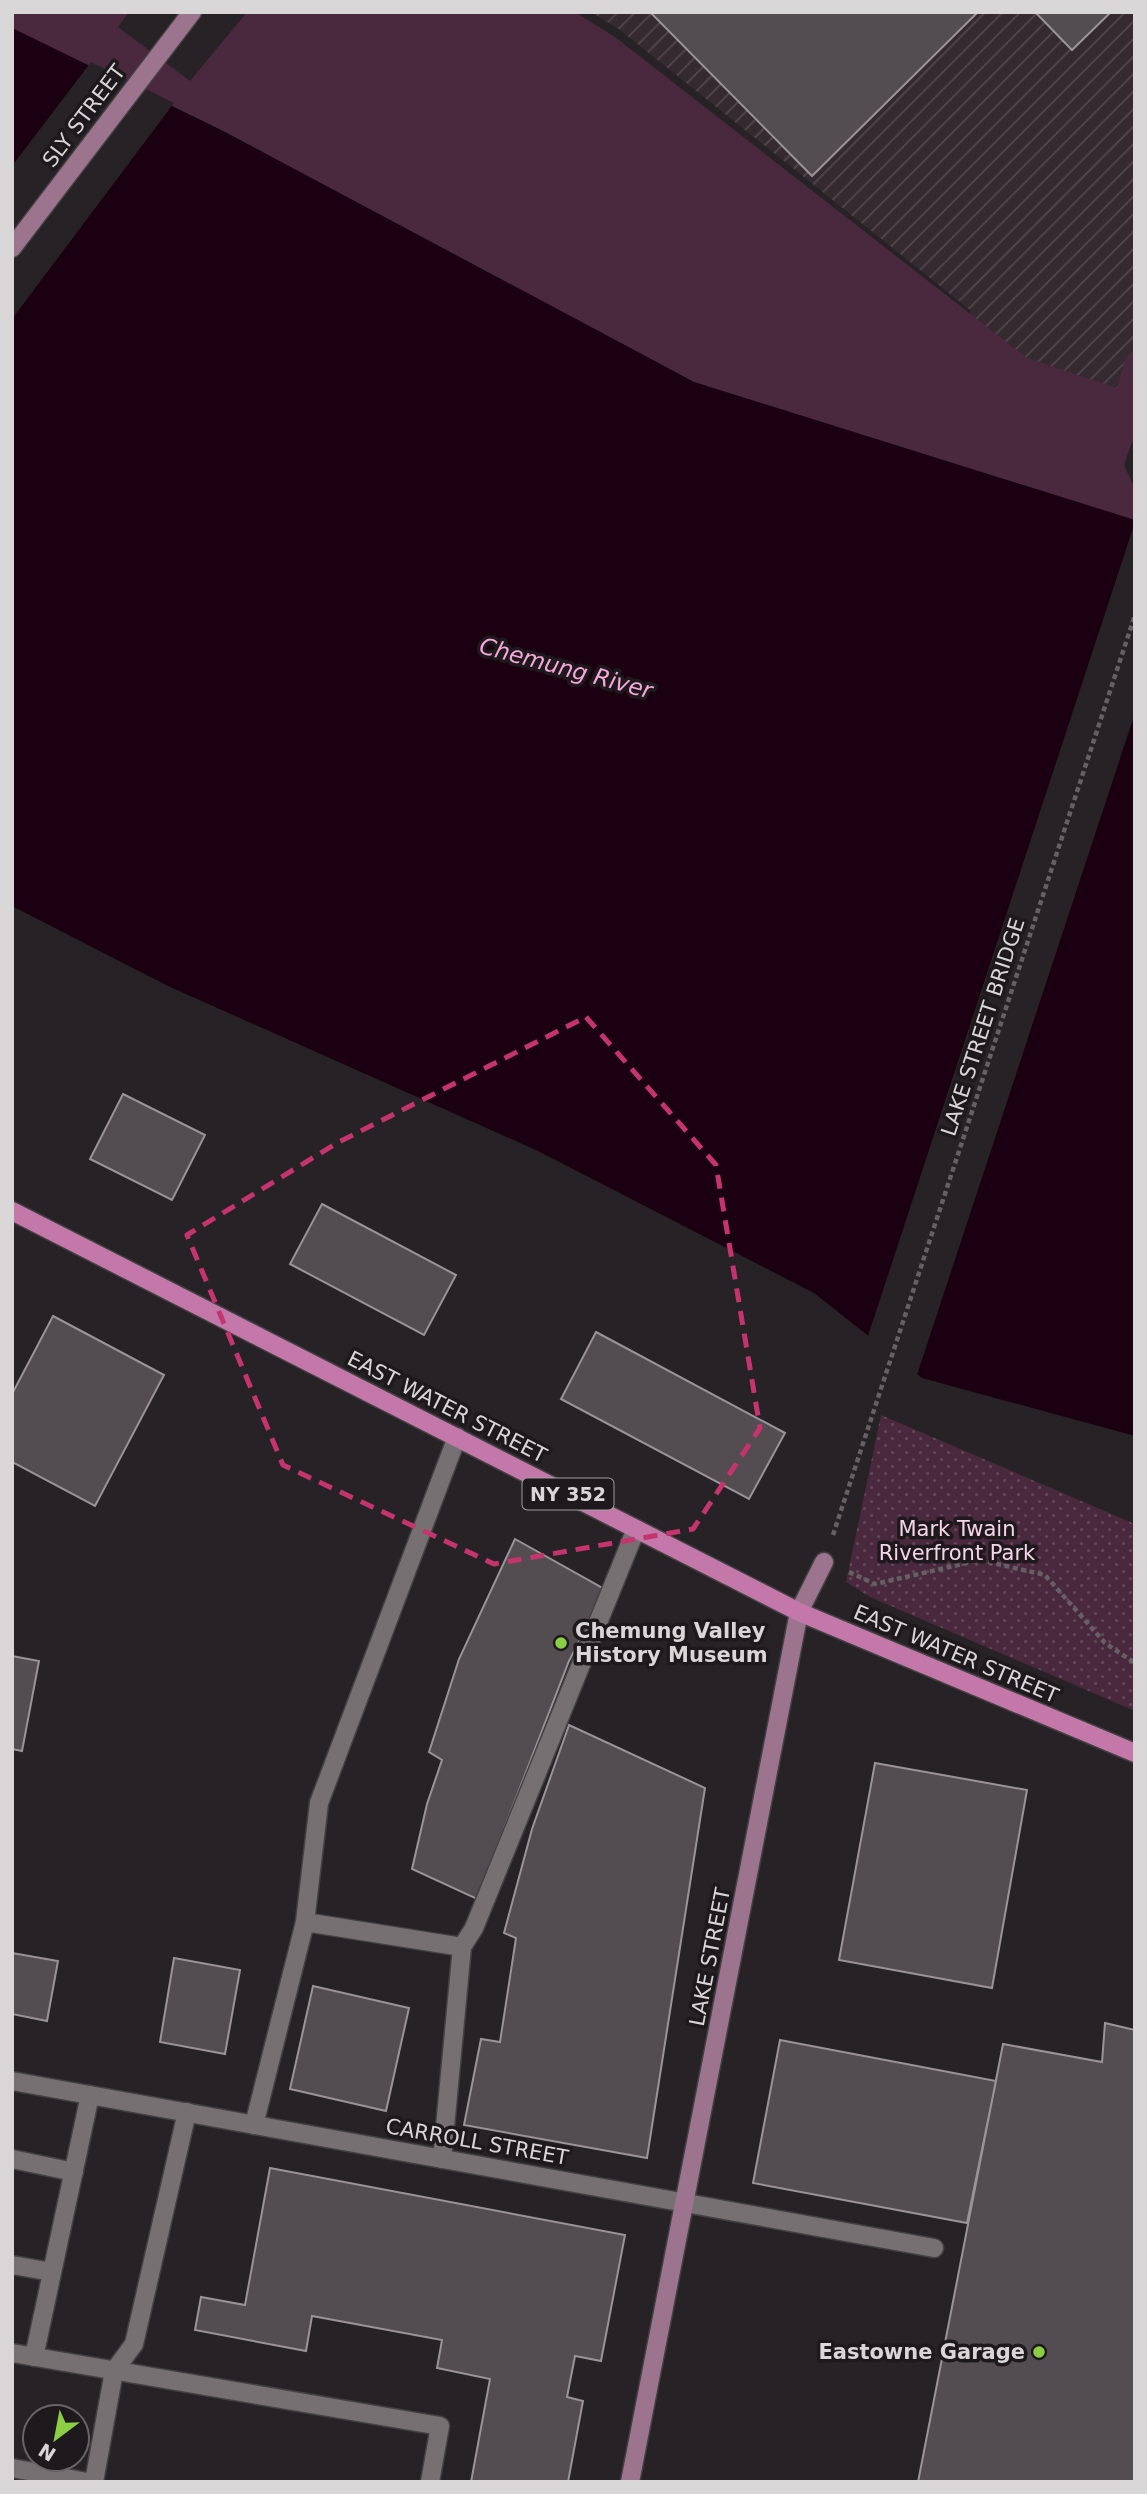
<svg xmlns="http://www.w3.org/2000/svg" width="1147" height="2494" font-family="'DejaVu Sans',sans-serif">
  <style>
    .industrial { fill: url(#industrial-furrows) }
    .grass { fill: #4a283e }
    .park { fill: url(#park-dots) }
    .water { fill: #1b0012 }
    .pier { fill: #272225 }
    .building { fill: #534d51; stroke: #9a9397; stroke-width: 2 }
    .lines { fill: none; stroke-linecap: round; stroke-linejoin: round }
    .lane-casing { stroke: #444143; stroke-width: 21 }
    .street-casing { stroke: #444143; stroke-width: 21 }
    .secondary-casing { stroke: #444143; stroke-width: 21 }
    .primary-casing { stroke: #444143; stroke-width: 21 }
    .path { stroke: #646063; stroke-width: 4.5; stroke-dasharray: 5 3.5; stroke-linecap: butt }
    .lane { stroke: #767073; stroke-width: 18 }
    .street { stroke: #767073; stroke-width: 18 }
    .secondary { stroke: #9c748e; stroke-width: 18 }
    .primary { stroke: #c378a9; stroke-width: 18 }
    .marked { fill: none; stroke: #c5346e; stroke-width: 5; stroke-dasharray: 14 9; stroke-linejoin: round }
    .poi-dot { fill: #8bce46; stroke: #1e191c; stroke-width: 2.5 }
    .labels { text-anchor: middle; stroke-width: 7; stroke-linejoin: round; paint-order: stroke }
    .shield { fill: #1e191c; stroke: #a19da0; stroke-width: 2 }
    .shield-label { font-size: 19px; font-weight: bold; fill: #d9d6d8 }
    .street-label { font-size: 21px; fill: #d9d6d8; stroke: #1e191c }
    .park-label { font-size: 21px; fill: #f6d4e8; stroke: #1e191c }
    .poi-label { font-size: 21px; font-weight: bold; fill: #d9d6d8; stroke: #1e191c; text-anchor: start }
    .water-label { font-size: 23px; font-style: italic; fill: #f8a7da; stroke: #1e191c }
  </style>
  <defs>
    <pattern id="industrial-furrows" width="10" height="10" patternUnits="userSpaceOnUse" patternTransform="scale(1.75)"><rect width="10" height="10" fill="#342a30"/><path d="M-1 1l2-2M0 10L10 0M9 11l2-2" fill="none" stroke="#51484d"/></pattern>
    <pattern id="park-dots" width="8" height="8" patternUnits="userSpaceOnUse" patternTransform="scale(1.75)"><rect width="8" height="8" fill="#4a283e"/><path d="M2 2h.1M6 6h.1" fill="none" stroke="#644659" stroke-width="1.8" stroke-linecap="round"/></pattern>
  </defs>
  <rect width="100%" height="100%" fill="#272225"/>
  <path class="industrial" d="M 591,12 L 1135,12 L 1135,418 L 969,349 L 970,310 L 620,30 Z"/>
  <path class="grass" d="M 12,12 L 129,12 L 118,27 L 190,81 L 247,12 L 575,12 L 615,37 L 1027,358 L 1117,388 L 1126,357 L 1135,349 L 1135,442 L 1132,442 L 1124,465 L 1135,489 L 1135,520 L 694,382 L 225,132 L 12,28 Z"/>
  <path class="park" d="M 881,1415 L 1135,1524 L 1135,1711 L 870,1597 L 846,1582 Z"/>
  <path class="water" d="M 12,28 L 225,132 L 694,382 L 1135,520 L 1135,1436 L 922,1378 L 814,1293 L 538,1151 L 168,986 L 12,906 Z"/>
  <path class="pier" d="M 91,62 L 174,103 L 12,319 L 12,166 Z
    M 1135,522 L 1135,713 L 916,1378 L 867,1339 Z"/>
  <path class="building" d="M 650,12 L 978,12 L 812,176 Z
    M 1035,12 L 1111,12 L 1072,50 Z
    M 123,1094 L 205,1135 L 172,1200 L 90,1159 Z
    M 322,1204 L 456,1275 L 424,1335 L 290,1264 Z
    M 53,1316 L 164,1375 L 95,1506 L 12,1462 L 12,1394 Z
    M 596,1332 L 785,1433 L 749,1499 L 561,1399 Z
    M 515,1539 L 606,1590 L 569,1661 L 477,1899 L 412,1869 L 427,1804 L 442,1760 L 429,1752 L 459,1659 Z
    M 12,1656 L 39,1661 L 22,1751 L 12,1749 Z
    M 569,1725 L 705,1788 L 647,2158 L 464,2125 L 481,2039 L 500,2042 L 516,1938 L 504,1933 L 532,1829 Z
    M 875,1763 L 1027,1790 L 992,1988 L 839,1960 Z
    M 12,1953 L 58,1961 L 47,2021 L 12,2014 Z
    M 174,1958 L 240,1970 L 225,2054 L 160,2042 Z
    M 313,1986 L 409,2008 L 386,2111 L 290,2089 Z
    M 1105,2023 L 1135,2030 L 1135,2482 L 918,2482 L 1003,2044 L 1102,2062 Z
    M 780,2040 L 996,2081 L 967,2223 L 753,2183 Z
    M 270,2168 L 625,2235 L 601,2361 L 575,2356 L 567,2397 L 583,2401 L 568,2482 L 471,2482 L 490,2379 L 437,2368 L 442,2340 L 312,2316 L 306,2351 L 195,2330 L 201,2297 L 245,2305 Z"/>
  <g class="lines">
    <defs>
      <path id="lane" d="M 457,1437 L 319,1803 L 305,1922 L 462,1947
        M 254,2125 L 305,1922
        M 12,2159 L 74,2172
        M 442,2159 L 462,1947 L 474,1928 L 636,1529
        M 12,2265 L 52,2272
        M 12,2353 L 440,2426 L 430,2482
        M 34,2357 L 90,2095
        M 12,2468 L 87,2482
        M 94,2482 L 114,2371 L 134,2344 L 187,2112"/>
      <path id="street" d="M 12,2081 L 934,2248"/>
      <path id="secondary" d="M 12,248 L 192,12
        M 630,2482 L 799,1612 L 824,1562"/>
      <path id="primary" d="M 12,1211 L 799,1612 L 1135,1753"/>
    </defs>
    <use href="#lane" class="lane-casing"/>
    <use href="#street" class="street-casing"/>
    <use href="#secondary" class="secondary-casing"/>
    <use href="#primary" class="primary-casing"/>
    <path class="path" d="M 833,1535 L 1135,615
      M 849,1572 L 875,1584 L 980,1560 L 1045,1575 L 1105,1643 L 1135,1663"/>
    <use href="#lane" class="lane"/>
    <use href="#street" class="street"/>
    <use href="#secondary" class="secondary"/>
    <use href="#primary" class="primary"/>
  </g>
  <path class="marked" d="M 586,1017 L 716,1165 L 760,1428 L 693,1529 L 494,1564 L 283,1465 L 187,1235 L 337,1143 Z"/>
  <g class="poi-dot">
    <circle cx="561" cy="1643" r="7"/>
    <circle cx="1039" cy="2352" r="7"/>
  </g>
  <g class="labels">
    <rect class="shield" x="522.5" y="1478.5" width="91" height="31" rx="5"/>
    <g class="shield-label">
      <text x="568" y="1501">NY 352</text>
    </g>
    <g class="street-label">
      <text transform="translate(84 116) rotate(-53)" y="7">SLY STREET</text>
      <text transform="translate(983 1027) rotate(-72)" y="7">LAKE STREET BRIDGE</text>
      <text transform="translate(447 1407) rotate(27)" y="7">EAST WATER STREET</text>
      <text transform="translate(956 1654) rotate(23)" y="7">EAST WATER STREET</text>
      <text transform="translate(710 1957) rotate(-79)" y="7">LAKE STREET</text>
      <text transform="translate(477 2142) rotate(10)" y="7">CARROLL STREET</text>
    </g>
    <g class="park-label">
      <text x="957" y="1536">Mark Twain<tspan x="957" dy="24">Riverfront Park</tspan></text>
    </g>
    <g class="poi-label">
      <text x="575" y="1638">Chemung Valley<tspan x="575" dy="24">History Museum</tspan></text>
      <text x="1025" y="2359" text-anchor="end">Eastowne Garage</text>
    </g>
    <g class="water-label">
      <text transform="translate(566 668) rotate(15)" y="8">Chemung River</text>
    </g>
  </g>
  <rect width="1147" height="2494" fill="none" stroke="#d9d6d8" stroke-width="28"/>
  <g transform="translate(56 2438) rotate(212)"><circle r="33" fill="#1e191c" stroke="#696567" stroke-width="2"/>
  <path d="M0-5L12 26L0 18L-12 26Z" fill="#8bce46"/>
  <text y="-10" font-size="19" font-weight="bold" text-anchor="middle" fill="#d9d6d8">N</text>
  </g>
</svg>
